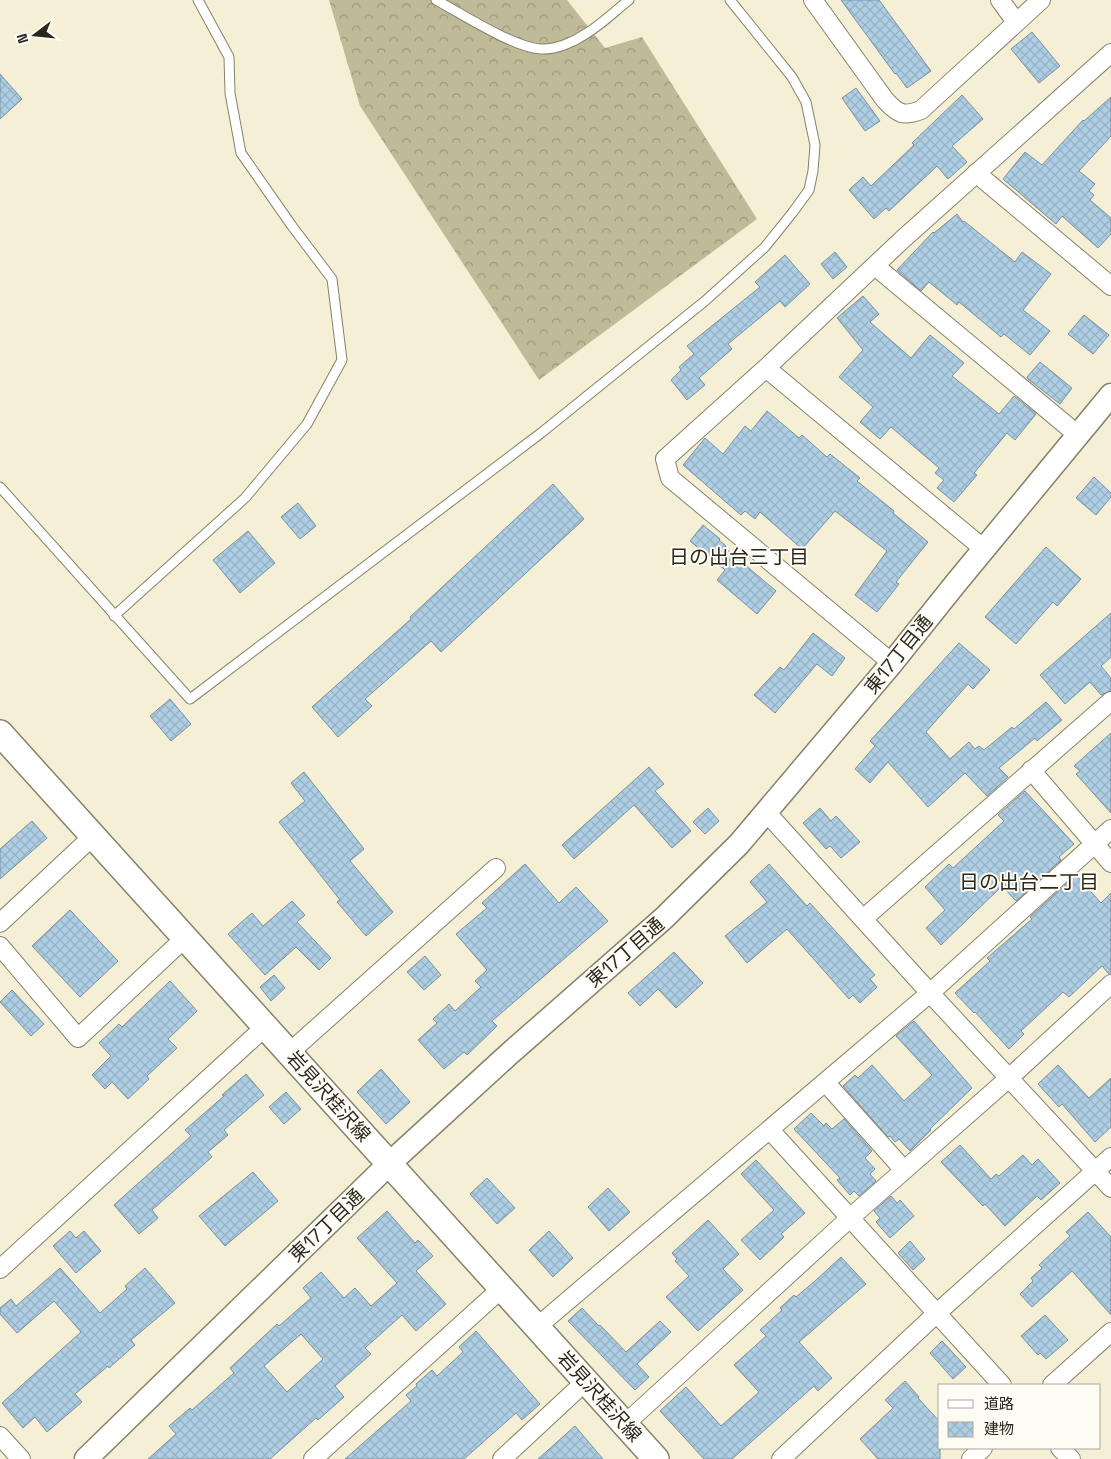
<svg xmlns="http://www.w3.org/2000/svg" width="1111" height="1459" font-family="'Space Grotesk','Noto Sans JP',sans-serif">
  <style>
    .forest { fill: url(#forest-crowns) }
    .building { fill: url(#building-cross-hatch); stroke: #7a90a0; fill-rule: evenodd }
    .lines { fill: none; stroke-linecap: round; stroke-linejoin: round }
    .service-casing { stroke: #86826a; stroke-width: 11 }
    .minor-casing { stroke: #86826a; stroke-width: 20 }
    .tertiary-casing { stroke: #86826a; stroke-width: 25 }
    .secondary-casing { stroke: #86826a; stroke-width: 28 }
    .service { stroke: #fff; stroke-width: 9 }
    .minor { stroke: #fff; stroke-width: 18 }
    .tertiary { stroke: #fff; stroke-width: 22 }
    .secondary { stroke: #fff; stroke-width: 25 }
    .labels { text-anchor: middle; stroke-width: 4; stroke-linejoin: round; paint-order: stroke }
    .street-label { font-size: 19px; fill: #29271e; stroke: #fefcf2 }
    .neighbourhood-label { font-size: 20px; fill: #29271e; stroke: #fefcf2 }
  </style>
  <defs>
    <pattern id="forest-crowns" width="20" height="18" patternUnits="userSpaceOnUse" patternTransform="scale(1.25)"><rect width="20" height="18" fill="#c1ba99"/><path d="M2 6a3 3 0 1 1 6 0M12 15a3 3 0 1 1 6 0" fill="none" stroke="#9d977c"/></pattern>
    <pattern id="building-cross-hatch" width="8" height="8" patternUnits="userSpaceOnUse" patternTransform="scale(1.25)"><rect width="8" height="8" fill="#aecee4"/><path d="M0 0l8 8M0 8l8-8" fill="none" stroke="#96b1c3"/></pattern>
  </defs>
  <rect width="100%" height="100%" fill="#f5f0d5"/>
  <path class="forest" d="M 329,0 L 567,0 L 605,48 L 642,37 L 757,219 L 539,380 L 360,106 Z"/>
  <path class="building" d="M 841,0 L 879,0 L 931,71 L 907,88 L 896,73 L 895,74 Z
    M 1032,32 L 1060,66 L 1039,83 L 1011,49 Z
    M 0,74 L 22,99 L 0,119 Z
    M 856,88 L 880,121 L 865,131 L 842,98 Z
    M 962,95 L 983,119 L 952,146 L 967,162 L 948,179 L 937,166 L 889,211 L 886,208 L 874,219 L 849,190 L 863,177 L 871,186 L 914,145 L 912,143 Z
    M 1111,97 L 1111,136 L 1079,171 L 1095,184 L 1089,191 L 1094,195 L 1090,200 L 1111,218 L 1111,234 L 1098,248 L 1062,216 L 1056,224 L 1003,179 L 1025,152 L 1042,165 L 1083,120 L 1084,121 Z
    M 957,214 L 963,222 L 964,221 L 1015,262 L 1022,252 L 1051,274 L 1023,310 L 1050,331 L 1030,355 L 1004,334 L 1001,337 L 959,302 L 957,305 L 929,282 L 921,291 L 897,270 L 933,232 L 934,233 Z
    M 835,252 L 847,267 L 833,279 L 821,264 Z
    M 785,255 L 810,284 L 785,307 L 780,301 L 728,344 L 732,349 L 699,378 L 705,385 L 687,400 L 671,380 L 681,370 L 679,367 L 694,354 L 687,346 L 760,287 L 755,282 Z
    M 863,296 L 879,314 L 870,322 L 911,358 L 930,335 L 964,363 L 952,376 L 999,414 L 1014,396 L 1036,414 L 1015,440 L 1007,433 L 974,473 L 977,475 L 954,502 L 937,488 L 944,480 L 935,473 L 939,468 L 891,427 L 880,439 L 860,422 L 873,407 L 839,377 L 863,350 L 837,318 Z
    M 1084,315 L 1109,335 L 1093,354 L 1068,334 Z
    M 1040,362 L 1072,388 L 1060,404 L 1028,379 L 1027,377 Z
    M 767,411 L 799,438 L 802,435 L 827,457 L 830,454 L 860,478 L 857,481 L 894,511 L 893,513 L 928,542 L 896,582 L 899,584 L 877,612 L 855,595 L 887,551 L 835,511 L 802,549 L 760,512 L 755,519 L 745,511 L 741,515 L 683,465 L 705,438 L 723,454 L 745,426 L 751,431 Z
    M 1094,477 L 1111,493 L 1111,497 L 1096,515 L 1076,498 Z
    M 553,484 L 584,519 L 441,652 L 431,641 L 365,699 L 372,706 L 338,737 L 312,707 L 411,619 L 410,617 Z
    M 298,503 L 316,526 L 300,539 L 281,517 Z
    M 703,525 L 720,539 L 719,540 L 726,546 L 725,548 L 776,591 L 757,614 L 717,580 L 725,570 L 690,541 Z
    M 248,531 L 275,563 L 240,593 L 213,560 Z
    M 1046,547 L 1081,579 L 1057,606 L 1053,602 L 1016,644 L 985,617 Z
    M 1111,613 L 1111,657 L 1101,666 L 1111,678 L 1111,691 L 1101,695 L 1090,682 L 1065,704 L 1040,675 Z
    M 813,633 L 845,658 L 832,676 L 817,664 L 775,713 L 754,695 L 780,667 L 784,670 Z
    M 959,643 L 990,670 L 973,689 L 968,684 L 926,732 L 950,759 L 969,742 L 975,749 L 979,746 L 984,750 L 1012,727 L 1014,729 L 1046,702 L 1062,720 L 1037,741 L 1035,738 L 999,768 L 1008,777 L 987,796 L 965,773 L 928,807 L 888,762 L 870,783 L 855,769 L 875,746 L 870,741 Z
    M 170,699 L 191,724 L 171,741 L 150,716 Z
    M 1111,733 L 1111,813 L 1076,774 L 1080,771 L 1074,766 Z
    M 649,767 L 664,784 L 655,791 L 691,831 L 672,848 L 634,805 L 574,859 L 562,845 Z
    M 304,772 L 364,849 L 350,861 L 393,912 L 366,936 L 337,902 L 340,900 L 279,822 L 305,801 L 291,783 Z
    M 1025,791 L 1074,844 L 1059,857 L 1061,860 L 1016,901 L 1002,886 L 941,945 L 926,928 L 945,910 L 925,887 L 949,864 L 953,868 L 1004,821 L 998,815 Z
    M 708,808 L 719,821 L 705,834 L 693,822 Z
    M 820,808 L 831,821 L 836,816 L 860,842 L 841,858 L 830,846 L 826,849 L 803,823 Z
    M 32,821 L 47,838 L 0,879 L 0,849 Z
    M 525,864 L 559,903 L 576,887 L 608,921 L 492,1021 L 497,1026 L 467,1055 L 464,1052 L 444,1069 L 418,1040 L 437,1023 L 433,1019 L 449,1004 L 455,1011 L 481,987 L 475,981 L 487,970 L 456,934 L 487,908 L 482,903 Z
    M 769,864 L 807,906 L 810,903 L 875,975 L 870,979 L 877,987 L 860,1003 L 853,995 L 849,999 L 787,929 L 747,963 L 725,936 L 767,902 L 750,882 Z
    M 1076,875 L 1101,903 L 1111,893 L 1111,974 L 1109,974 L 1102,966 L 1069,997 L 1063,992 L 1021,1031 L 1024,1034 L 1009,1049 L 975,1012 L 974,1013 L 955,993 L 990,961 L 987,958 L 1032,919 L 1030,917 Z
    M 292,901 L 305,915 L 297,922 L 331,958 L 319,970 L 296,947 L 265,975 L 228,934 L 252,913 L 263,926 Z
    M 70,910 L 118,961 L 80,997 L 32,946 Z
    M 674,952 L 703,983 L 676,1008 L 658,989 L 640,1006 L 628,993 Z
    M 425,956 L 441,975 L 424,990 L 407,972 Z
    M 274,975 L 285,988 L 271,1001 L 260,987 Z
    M 170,981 L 197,1011 L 168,1039 L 177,1048 L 147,1076 L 149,1079 L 128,1099 L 112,1082 L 105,1089 L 92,1075 L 111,1056 L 99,1043 L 119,1024 L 122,1027 Z
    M 12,990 L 44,1024 L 31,1036 L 0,1002 Z
    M 914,1021 L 972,1088 L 930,1129 L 931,1130 L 910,1151 L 899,1139 L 895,1142 L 890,1136 L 888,1137 L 843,1086 L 855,1075 L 858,1078 L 872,1065 L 904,1101 L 932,1075 L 896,1036 Z
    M 1058,1065 L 1089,1098 L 1111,1078 L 1111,1127 L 1095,1142 L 1062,1104 L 1059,1107 L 1038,1084 Z
    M 381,1069 L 410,1102 L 386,1124 L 357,1092 Z
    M 246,1074 L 264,1095 L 224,1130 L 228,1135 L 208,1152 L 212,1157 L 152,1210 L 158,1218 L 139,1234 L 114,1205 L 191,1136 L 185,1130 L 224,1096 L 222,1095 Z
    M 286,1092 L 301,1109 L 284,1124 L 269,1107 Z
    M 811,1113 L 824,1126 L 826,1123 L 832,1129 L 844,1119 L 872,1151 L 865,1158 L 875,1169 L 870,1174 L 876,1181 L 859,1196 L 854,1191 L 850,1195 L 837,1180 L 840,1178 L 794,1129 Z
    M 960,1145 L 991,1179 L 996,1174 L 999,1176 L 1023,1155 L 1032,1165 L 1038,1159 L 1060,1183 L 1041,1200 L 1037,1196 L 1005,1226 L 985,1204 L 983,1206 L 941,1162 Z
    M 756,1160 L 805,1213 L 781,1234 L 784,1237 L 760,1260 L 741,1240 L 774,1210 L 741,1174 Z
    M 253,1172 L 278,1201 L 225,1246 L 199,1216 Z
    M 487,1178 L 515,1208 L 497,1224 L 470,1194 Z
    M 608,1188 L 630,1212 L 609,1231 L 588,1207 Z
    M 891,1196 L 897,1203 L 900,1200 L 914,1216 L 890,1238 L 876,1222 L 880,1218 L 874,1211 Z
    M 387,1211 L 415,1243 L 418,1240 L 433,1256 L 416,1271 L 446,1304 L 416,1331 L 402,1315 L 365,1348 L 371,1354 L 335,1386 L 344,1397 L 318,1420 L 316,1418 L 270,1459 L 148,1459 L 176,1434 L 169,1426 L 190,1408 L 192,1410 L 234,1373 L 230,1368 L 277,1324 L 279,1326 L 311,1298 L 303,1288 L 321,1272 L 344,1298 L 355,1288 L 371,1306 L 397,1283 L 357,1238 ZM 301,1334 L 323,1359 L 287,1392 L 264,1366 Z
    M 1088,1212 L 1111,1237 L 1111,1315 L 1072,1271 L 1032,1307 L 1020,1294 L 1033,1281 L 1031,1278 L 1042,1268 L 1039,1265 L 1070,1236 L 1066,1232 Z
    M 708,1220 L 739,1254 L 723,1269 L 743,1290 L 698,1331 L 666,1297 L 689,1276 L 675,1261 L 677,1259 L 672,1253 Z
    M 70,1231 L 76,1238 L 84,1231 L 101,1251 L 76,1273 L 53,1246 Z
    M 549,1231 L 573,1258 L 553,1277 L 529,1250 Z
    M 910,1241 L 925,1259 L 913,1270 L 898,1253 Z
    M 841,1257 L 866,1284 L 799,1342 L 832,1378 L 818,1391 L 814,1386 L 732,1459 L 704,1459 L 660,1411 L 686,1387 L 721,1426 L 759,1392 L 734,1365 L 766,1336 L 760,1330 L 782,1310 L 780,1308 L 794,1295 L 796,1297 L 815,1281 Z
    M 60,1268 L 100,1313 L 127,1289 L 125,1286 L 145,1268 L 175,1303 L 131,1340 L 135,1345 L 109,1368 L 108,1366 L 75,1394 L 82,1402 L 47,1432 L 35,1417 L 23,1428 L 2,1403 L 81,1332 L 54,1301 L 17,1333 L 0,1314 L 0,1308 L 11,1299 L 16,1306 Z
    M 582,1308 L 599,1326 L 600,1325 L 626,1352 L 660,1321 L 671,1332 L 637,1364 L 649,1377 L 635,1390 L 568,1321 Z
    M 1045,1315 L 1068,1340 L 1046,1359 L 1040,1353 L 1038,1355 L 1021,1336 Z
    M 476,1331 L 540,1404 L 522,1420 L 516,1413 L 464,1459 L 345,1459 L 411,1401 L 406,1395 L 417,1386 L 416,1384 L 432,1370 L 437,1376 L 463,1352 L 459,1347 Z
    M 942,1341 L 966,1367 L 953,1379 L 930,1353 Z
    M 905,1381 L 919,1397 L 918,1398 L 940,1422 L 940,1459 L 878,1459 L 860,1439 L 893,1408 L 885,1400 Z
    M 575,1426 L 603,1459 L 538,1459 Z"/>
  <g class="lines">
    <defs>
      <path id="service" d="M 436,0 C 462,14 513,47 540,49 C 556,50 574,42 587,33 C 602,24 615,11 629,0
        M 0,487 L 190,699 L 541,433 L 705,301 L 765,247 L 793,212 L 809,190 L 813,171 L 815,145 L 806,102 L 792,77 L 730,0
        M 114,616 L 245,498 L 307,424 L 342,360 L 332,279 L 292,226 L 241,153 L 230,93 L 229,57 L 198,0"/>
      <path id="minor" d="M 813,0 L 885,100 C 898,114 903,117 921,110 L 1041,0
        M 1000,0 L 1016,22
        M 976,173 L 1111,286
        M 875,266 L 1078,435
        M 766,368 L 903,239 L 1111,53
        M 892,663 L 670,478 L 665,459 L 766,368 L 984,549
        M 1031,770 L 1111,863
        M 767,813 L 930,993 L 1111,1188
        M 863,919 L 1111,701
        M 0,923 L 92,837
        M 0,946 L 78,1038 L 186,937
        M 290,1052 L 496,868
        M 826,1083 L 904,1170
        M 770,1130 L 1002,1385
        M 0,1269 L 266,1026
        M 538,1326 L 930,993 L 1111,829
        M 1052,1385 L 1111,1332
        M 624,1425 L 851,1217 L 1009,1078 L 1111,984
        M 0,1436 L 21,1459
        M 1060,1448 L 1071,1459
        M 313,1459 L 502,1288
        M 502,1459 L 586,1381
        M 781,1459 L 937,1313 L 1111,1157
        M 971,1459 L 983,1448"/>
      <path id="tertiary" d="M 86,1459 L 390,1163 L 508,1055 L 664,918 L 739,844 L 892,663 L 956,583 L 1111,395"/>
      <path id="secondary" d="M 0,733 L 656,1459"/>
    </defs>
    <use href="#service" class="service-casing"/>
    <use href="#minor" class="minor-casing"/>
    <use href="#tertiary" class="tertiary-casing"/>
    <use href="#secondary" class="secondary-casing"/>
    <use href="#service" class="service"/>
    <use href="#minor" class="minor"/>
    <use href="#tertiary" class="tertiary"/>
    <use href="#secondary" class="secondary"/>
  </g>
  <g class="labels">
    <g class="street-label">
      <text transform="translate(898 654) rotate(-51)" y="7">東17丁目通</text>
      <text transform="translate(625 952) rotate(-41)" y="7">東17丁目通</text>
      <text transform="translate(329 1096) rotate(48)" y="7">岩見沢桂沢線</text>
      <text transform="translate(326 1225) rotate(-44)" y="7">東17丁目通</text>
      <text transform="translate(600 1396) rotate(48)" y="7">岩見沢桂沢線</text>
    </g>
    <g class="neighbourhood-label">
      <text x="739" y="564">日の出台三丁目</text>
      <text x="1029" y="889">日の出台二丁目</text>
    </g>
  </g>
  <rect x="938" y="1384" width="162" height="65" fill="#fefcf2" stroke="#a9a79d"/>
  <rect x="948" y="1400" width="25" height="8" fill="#ffffff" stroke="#a9a79d"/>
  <text x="984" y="1409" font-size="15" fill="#29271e">道路</text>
  <rect x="948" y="1422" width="25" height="15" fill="url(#building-cross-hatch)" stroke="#a9a79d"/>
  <text x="984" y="1434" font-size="15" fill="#29271e">建物</text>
  <g transform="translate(35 35) rotate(254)" stroke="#fefcf2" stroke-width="4" paint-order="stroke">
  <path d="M0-4L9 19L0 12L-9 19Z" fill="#29271e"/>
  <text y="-8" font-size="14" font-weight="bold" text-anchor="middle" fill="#29271e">N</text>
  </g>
</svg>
